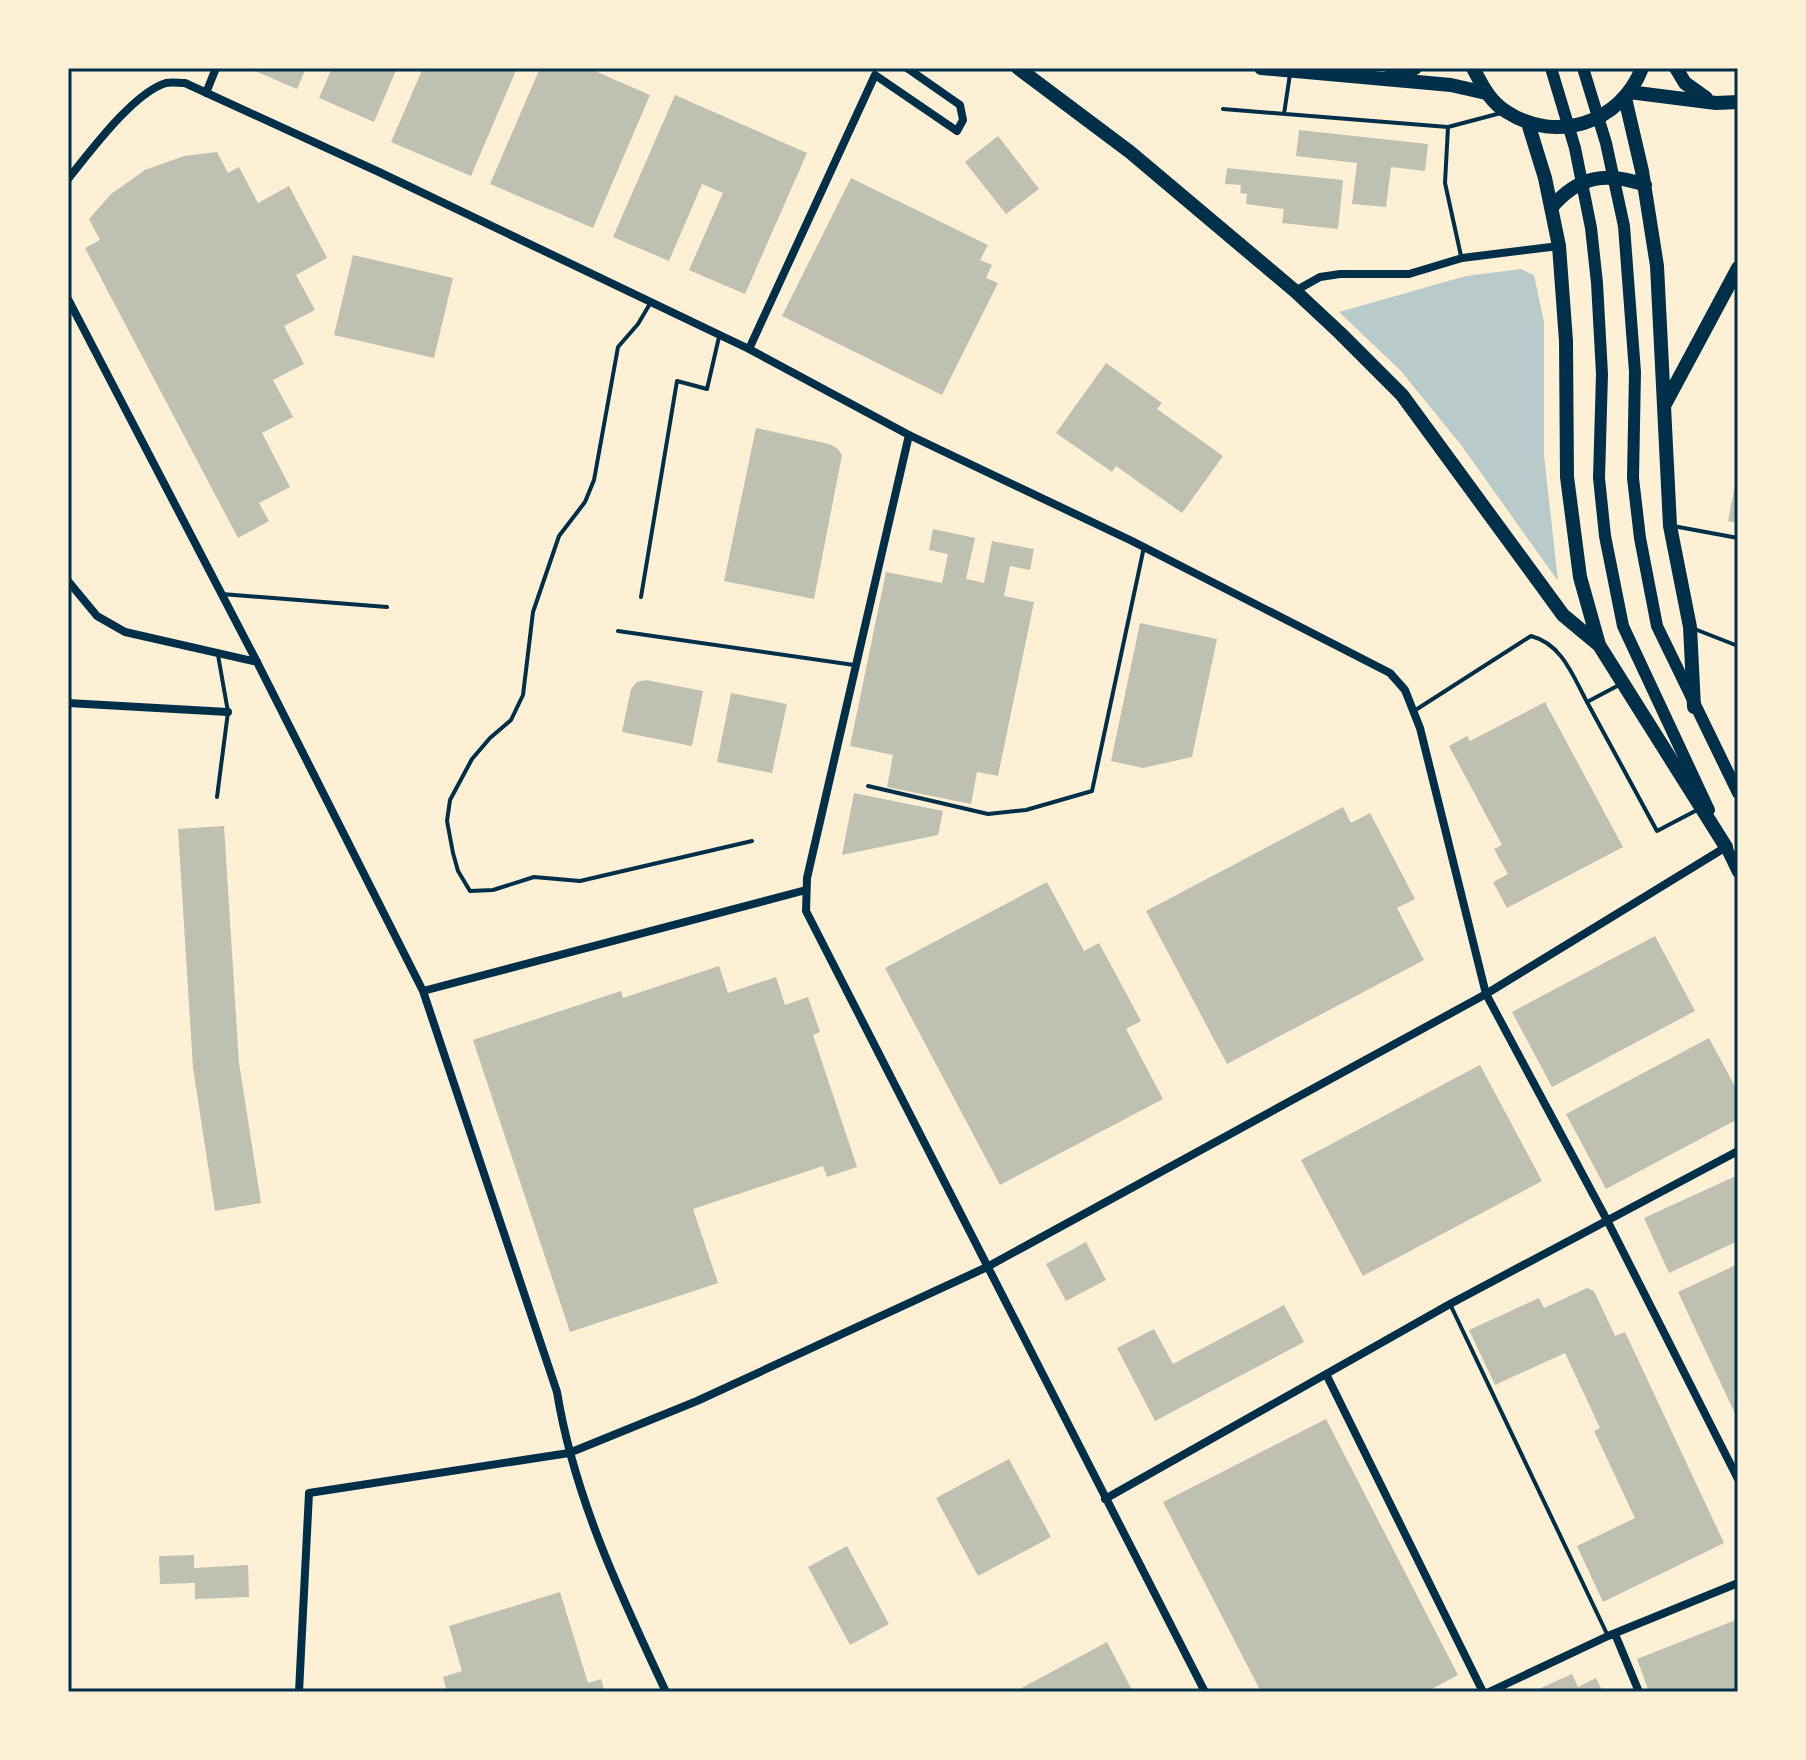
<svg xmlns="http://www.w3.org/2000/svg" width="1806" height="1760" font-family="'IBM Plex Serif',serif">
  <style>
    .green { fill: #b9caca }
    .building { fill: #bec0b2 }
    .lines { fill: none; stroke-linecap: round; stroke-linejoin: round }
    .service { stroke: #003049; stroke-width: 4 }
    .minor { stroke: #003049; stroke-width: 8 }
    .primary { stroke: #003049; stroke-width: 12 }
    .trunk { stroke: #003049; stroke-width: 14 }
    .neatline { fill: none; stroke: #003049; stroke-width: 3 }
  </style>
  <rect width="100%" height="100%" fill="#fdf0d5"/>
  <path class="green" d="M 1521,269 L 1534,275 L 1544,322 L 1544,455 L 1558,581 L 1461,445 L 1401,371 L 1339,312 L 1466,276 Z"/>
  <path class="building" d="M 248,68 L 306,68 L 297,89 Z
    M 332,68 L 397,68 L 374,122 L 319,98 Z
    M 423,68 L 517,68 L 471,176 L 391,142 Z
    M 540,68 L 588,68 L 650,95 L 593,228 L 490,184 Z
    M 675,95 L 807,153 L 745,294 L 689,270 L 723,193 L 702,184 L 669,261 L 613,237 Z
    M 1299,130 L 1428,144 L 1425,171 L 1391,167 L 1386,207 L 1352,204 L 1357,163 L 1296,156 Z
    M 998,136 L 1039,189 L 1006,214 L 965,162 Z
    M 217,152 L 228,173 L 239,167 L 258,203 L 289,186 L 327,258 L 296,275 L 315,310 L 284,326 L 304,364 L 273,380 L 293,417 L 262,433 L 290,487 L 259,503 L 269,521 L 238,538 L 85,248 L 100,240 L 89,219 L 111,194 L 145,170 L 184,156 Z
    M 1227,168 L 1343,180 L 1338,229 L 1282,223 L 1284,209 L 1246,204 L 1247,194 L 1240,193 L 1241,185 L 1225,184 Z
    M 851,178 L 988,245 L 980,260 L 992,265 L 986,278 L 998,283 L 942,395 L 782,316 Z
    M 353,255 L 453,278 L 434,358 L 334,335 Z
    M 1106,363 L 1162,403 L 1157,409 L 1223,456 L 1182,513 L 1116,466 L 1112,472 L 1056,433 Z
    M 756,428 L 829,444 L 837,448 L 842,455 L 814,599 L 724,581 Z
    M 1737,475 L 1738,475 L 1738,523 L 1728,521 Z
    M 933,529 L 975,538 L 966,579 L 984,583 L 992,541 L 1034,549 L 1030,570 L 1010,566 L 1004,596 L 1034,602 L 998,776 L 977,772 L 971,804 L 887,787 L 893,755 L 850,746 L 886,572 L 942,583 L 948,554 L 929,550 Z
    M 1140,623 L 1217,639 L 1192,757 L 1143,768 L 1111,761 Z
    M 646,680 L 703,691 L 692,746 L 622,732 L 631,689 L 637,682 Z
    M 731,693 L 787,704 L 772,773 L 717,762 Z
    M 1545,702 L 1623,847 L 1507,908 L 1493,882 L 1508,874 L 1494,849 L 1502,845 L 1449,746 L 1467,736 L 1470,741 Z
    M 854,793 L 943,811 L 938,835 L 842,855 Z
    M 1343,807 L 1351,823 L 1370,813 L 1415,899 L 1397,908 L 1424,960 L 1227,1064 L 1146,911 Z
    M 224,826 L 239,1063 L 261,1203 L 215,1211 L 193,1068 L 178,829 Z
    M 1047,882 L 1084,951 L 1099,943 L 1141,1021 L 1126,1029 L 1163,1099 L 1000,1185 L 885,968 Z
    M 1655,936 L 1695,1011 L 1552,1087 L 1512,1012 Z
    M 719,966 L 728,993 L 776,977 L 785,1005 L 808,997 L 820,1032 L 813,1035 L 857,1167 L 827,1177 L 823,1166 L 693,1209 L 718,1283 L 570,1332 L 473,1040 L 621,991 L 623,998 Z
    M 1709,1038 L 1738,1092 L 1738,1119 L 1606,1189 L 1566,1114 Z
    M 1480,1065 L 1542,1181 L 1363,1276 L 1301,1160 Z
    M 1738,1175 L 1738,1241 L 1669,1273 L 1644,1218 Z
    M 1086,1242 L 1106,1280 L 1066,1301 L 1046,1264 Z
    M 1738,1264 L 1738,1420 L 1678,1292 Z
    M 1587,1288 L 1594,1291 L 1615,1336 L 1625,1332 L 1724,1543 L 1603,1602 L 1577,1546 L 1635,1518 L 1594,1431 L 1600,1428 L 1565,1353 L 1495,1385 L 1469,1330 L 1539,1298 L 1544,1308 Z
    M 1284,1305 L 1304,1342 L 1155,1421 L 1117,1348 L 1154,1329 L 1173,1364 Z
    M 1326,1419 L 1458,1675 L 1426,1692 L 1261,1692 L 1163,1502 Z
    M 1009,1459 L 1051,1537 L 978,1576 L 936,1498 Z
    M 847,1546 L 889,1624 L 850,1645 L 808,1567 Z
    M 194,1555 L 194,1568 L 248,1565 L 249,1597 L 195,1599 L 195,1583 L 160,1584 L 159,1556 Z
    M 560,1592 L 588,1683 L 601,1679 L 605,1692 L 447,1692 L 443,1677 L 462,1671 L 449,1626 Z
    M 1738,1619 L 1738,1692 L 1649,1692 L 1637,1659 Z
    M 1107,1642 L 1133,1692 L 1014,1692 Z
    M 1572,1674 L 1578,1687 L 1596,1678 L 1603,1692 L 1532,1692 Z"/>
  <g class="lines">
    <path class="service" d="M 1223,109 L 1448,127 L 1501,113
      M 1284,114 L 1290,74
      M 1448,127 L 1445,183 L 1461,256
      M 651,302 L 638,324 L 618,347 L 594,480 L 585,502 L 559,536 L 533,612 L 523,695 L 511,720 L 490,738 L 472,759 L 450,800 L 447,821 L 453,853 L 458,871 L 470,891 L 493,890 L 534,877 L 580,881 L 752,841
      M 1673,526 L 1738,538
      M 222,594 L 387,607
      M 641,597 L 677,381 L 707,389 L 719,337
      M 1692,628 L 1738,646
      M 618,631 L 854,665
      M 1621,684 L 1587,702 L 1657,831 L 1699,809
      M 1414,711 L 1531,636 C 1562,644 1573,676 1587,702
      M 868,786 L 988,814 L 1026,810 L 1092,791 L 1144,547
      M 217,797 L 228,712 L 218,655
      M 1450,1304 L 1607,1634"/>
    <path class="minor" d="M 206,93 L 216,68
      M 68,179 C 90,152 133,93 166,83 C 172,82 179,83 185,83 L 379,172 L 749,349 L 909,435 L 1132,541 L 1390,673 L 1405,690 L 1420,728 L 1486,994 L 1608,1222 L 1738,1479
      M 1295,291 L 1320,277 L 1340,274 L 1409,274 L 1462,258 L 1559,246
      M 68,299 L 257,662 L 423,991 L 557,1392 C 574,1497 621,1596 666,1692
      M 749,349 L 875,75 L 957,131 L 963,120 L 960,105 L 907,68
      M 909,435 L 807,878 L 806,911 L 1205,1692
      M 68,581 L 97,616 L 125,632 L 257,662
      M 68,703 L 228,712
      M 423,991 L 806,890
      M 1326,1374 L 1483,1692
      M 1105,1499 L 1450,1304 L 1738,1151
      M 1615,1634 L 1639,1692
      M 299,1692 L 309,1493 L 569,1453 L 697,1401 L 987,1267 L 1486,994 L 1726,847
      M 1489,1692 L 1608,1636 L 1738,1583"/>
    <path class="primary" d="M 1551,68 L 1575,148 L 1591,228 L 1597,283 L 1602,374 L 1599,478 L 1605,536 L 1623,626 L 1709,810
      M 1583,68 L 1606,143 L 1624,226 L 1635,372 L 1633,478 L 1640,538 L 1657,626 L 1738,793
      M 1723,841 L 1738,872"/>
    <path class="trunk" d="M 1018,68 L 1130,152 L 1295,291 L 1340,333 L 1402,395 L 1563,615 L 1599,645
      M 1261,68 L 1451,85 L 1486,93
      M 1473,68 C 1482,85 1490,102 1507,112 C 1556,144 1621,123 1642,68
      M 1676,68 L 1685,83 L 1706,98
      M 1390,76 L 1415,68
      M 1629,92 L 1716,103 L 1738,102
      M 1625,98 L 1642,171 L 1657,266 L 1670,526 L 1690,627 L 1694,707
      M 1528,123 L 1545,178 L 1559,246 L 1566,341 L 1567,477 L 1580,577 L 1599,645 L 1726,847
      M 1551,208 C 1578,176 1606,171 1645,185
      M 1664,406 L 1738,268"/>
  </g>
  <rect width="1806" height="1760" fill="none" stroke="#fdf0d5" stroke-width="140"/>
  <rect x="70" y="70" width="1666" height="1620" class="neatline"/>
</svg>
